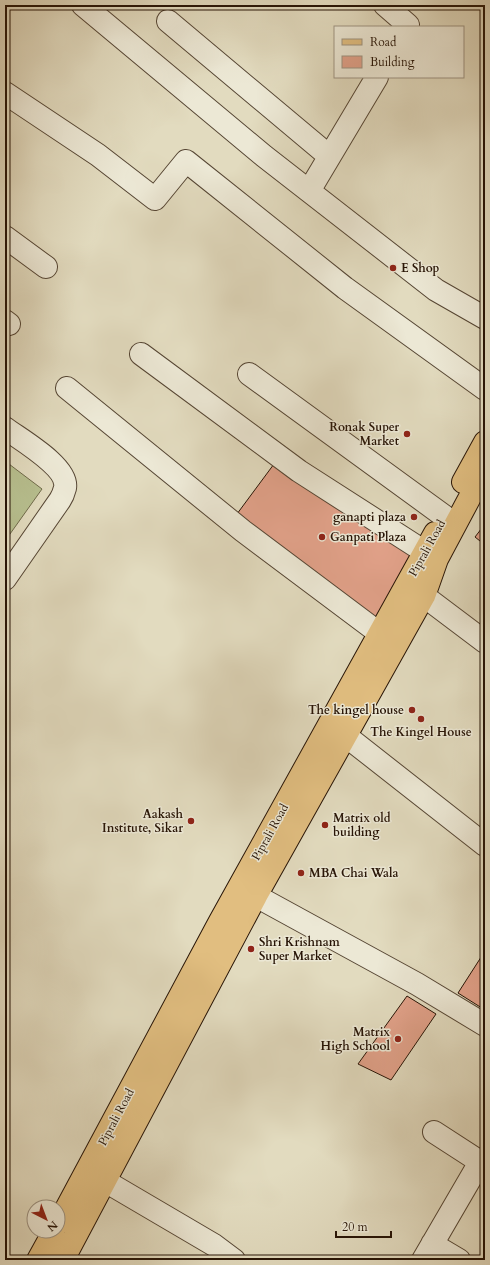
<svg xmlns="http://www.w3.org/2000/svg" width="490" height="1265" font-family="Cardo,serif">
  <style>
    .green { fill: #b7bf8f; stroke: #6f6a4a }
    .building { fill: #e1a189; stroke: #271406 }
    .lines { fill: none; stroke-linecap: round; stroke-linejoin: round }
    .minor-casing { stroke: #564634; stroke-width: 24 }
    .major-casing { stroke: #271406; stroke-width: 24 }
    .minor { stroke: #ece8d5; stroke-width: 22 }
    .major { stroke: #e1be80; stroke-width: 22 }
    .poi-dot { fill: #8f2418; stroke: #ece8d5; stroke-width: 1.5 }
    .labels { text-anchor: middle; stroke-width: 3; stroke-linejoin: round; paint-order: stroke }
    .poi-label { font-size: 12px; font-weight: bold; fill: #271406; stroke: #ece8d5; text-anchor: start }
    .street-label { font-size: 12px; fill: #271406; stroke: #ece8d5 }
  </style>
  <rect width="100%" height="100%" fill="#e2dbbf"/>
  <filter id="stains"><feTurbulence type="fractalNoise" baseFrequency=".005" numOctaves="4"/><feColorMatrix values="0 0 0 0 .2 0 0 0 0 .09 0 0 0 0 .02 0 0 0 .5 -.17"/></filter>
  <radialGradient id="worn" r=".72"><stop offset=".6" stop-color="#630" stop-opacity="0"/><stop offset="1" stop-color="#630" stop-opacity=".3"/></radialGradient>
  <path class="green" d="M 5,461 L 42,489 L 5,541 Z"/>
  <path class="building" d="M 274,464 L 415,556 L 373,628 L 234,518 Z
    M 485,524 L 485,545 L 475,537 Z
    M 485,951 L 485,1010 L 458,993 Z
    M 407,996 L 436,1014 L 391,1080 L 358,1064 Z"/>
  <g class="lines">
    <defs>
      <path id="minor" d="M 83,5 L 264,156 L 436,290 L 485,318
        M 385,5 L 408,25 L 407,27
        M 168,21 L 329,156
        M 5,93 L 98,155 L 155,199 L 186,161 L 345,288 L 485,389
        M 309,191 L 377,77
        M 5,237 L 46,267
        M 5,321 L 9,324
        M 141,354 L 299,471 L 425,552
        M 249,374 L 444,516
        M 67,388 L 243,531 L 379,633
        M 5,428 C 21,440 69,467 65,488 C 64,492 62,497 60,500 L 5,579
        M 424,596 L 485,642
        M 346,736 L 485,845
        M 256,896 L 417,984 L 485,1025
        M 434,1132 L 485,1165
        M 105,1181 L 214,1245 L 234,1260
        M 432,1244 L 459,1260
        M 423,1260 L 480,1162"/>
      <path id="major" d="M 463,482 L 485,442
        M 58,1224 L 219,923 L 435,533
        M 38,1260 L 54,1231
        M 63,1260 L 256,896 L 424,596 L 437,559 L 485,469"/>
    </defs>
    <use href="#minor" class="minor-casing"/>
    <use href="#major" class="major-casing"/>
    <use href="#minor" class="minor"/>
    <use href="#major" class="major"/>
  </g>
  <g class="poi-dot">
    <circle cx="393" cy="268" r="4"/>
    <circle cx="407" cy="434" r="4"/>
    <circle cx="414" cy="517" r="4"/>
    <circle cx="322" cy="537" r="4"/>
    <circle cx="412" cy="710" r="4"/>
    <circle cx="421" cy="719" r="4"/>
    <circle cx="191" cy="821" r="4"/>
    <circle cx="325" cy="825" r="4"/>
    <circle cx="301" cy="873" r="4"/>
    <circle cx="251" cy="949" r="4"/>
    <circle cx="398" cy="1039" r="4"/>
  </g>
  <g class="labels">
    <g class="poi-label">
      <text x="401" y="272">E Shop</text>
      <text x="399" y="431" text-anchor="end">Ronak Super<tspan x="399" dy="14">Market</tspan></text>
      <text x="406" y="521" text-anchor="end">ganapti plaza</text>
      <text x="330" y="541">Ganpati Plaza</text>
      <text x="404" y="714" text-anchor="end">The kingel house</text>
      <text x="421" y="736" text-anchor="middle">The Kingel House</text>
      <text x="183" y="818" text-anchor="end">Aakash<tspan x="183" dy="14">Institute, Sikar</tspan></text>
      <text x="333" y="822">Matrix old<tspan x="333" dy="14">building</tspan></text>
      <text x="309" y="877">MBA Chai Wala</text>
      <text x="259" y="946">Shri Krishnam<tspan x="259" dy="14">Super Market</tspan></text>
      <text x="390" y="1036" text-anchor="end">Matrix<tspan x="390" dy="14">High School</tspan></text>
    </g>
    <g class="street-label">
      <text transform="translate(427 548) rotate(-61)" y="4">Piprali Road</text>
      <text transform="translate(270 832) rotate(-61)" y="4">Piprali Road</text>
      <text transform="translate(116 1117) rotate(-62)" y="4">Piprali Road</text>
    </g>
  </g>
  <rect width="490" height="1265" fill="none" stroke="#e2dbbf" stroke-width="20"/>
  <rect x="6" y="6" width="478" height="1253" fill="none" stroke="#271406" stroke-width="2"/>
  <rect x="10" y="10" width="470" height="1245" fill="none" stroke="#271406"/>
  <rect x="334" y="26" width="130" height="52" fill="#ece8d5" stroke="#9d9382"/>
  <rect x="342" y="39" width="20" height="6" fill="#e1be80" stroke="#9d9382"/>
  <text x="370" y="46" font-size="12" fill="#271406">Road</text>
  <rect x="342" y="56" width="20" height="12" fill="#e1a189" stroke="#9d9382"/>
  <text x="370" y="66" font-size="12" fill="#271406">Building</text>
  <g transform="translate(46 1219) rotate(138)"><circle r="19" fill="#ece8d5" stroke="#9d9382"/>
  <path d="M0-3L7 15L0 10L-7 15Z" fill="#8f2418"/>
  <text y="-6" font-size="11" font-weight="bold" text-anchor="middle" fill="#271406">N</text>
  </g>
  <path d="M336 1231v6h55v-6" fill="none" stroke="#271406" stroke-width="2"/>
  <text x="342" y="1231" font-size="12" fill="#271406" stroke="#ece8d5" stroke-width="3" paint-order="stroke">20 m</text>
  <rect width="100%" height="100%" filter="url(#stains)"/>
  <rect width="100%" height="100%" fill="url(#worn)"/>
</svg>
